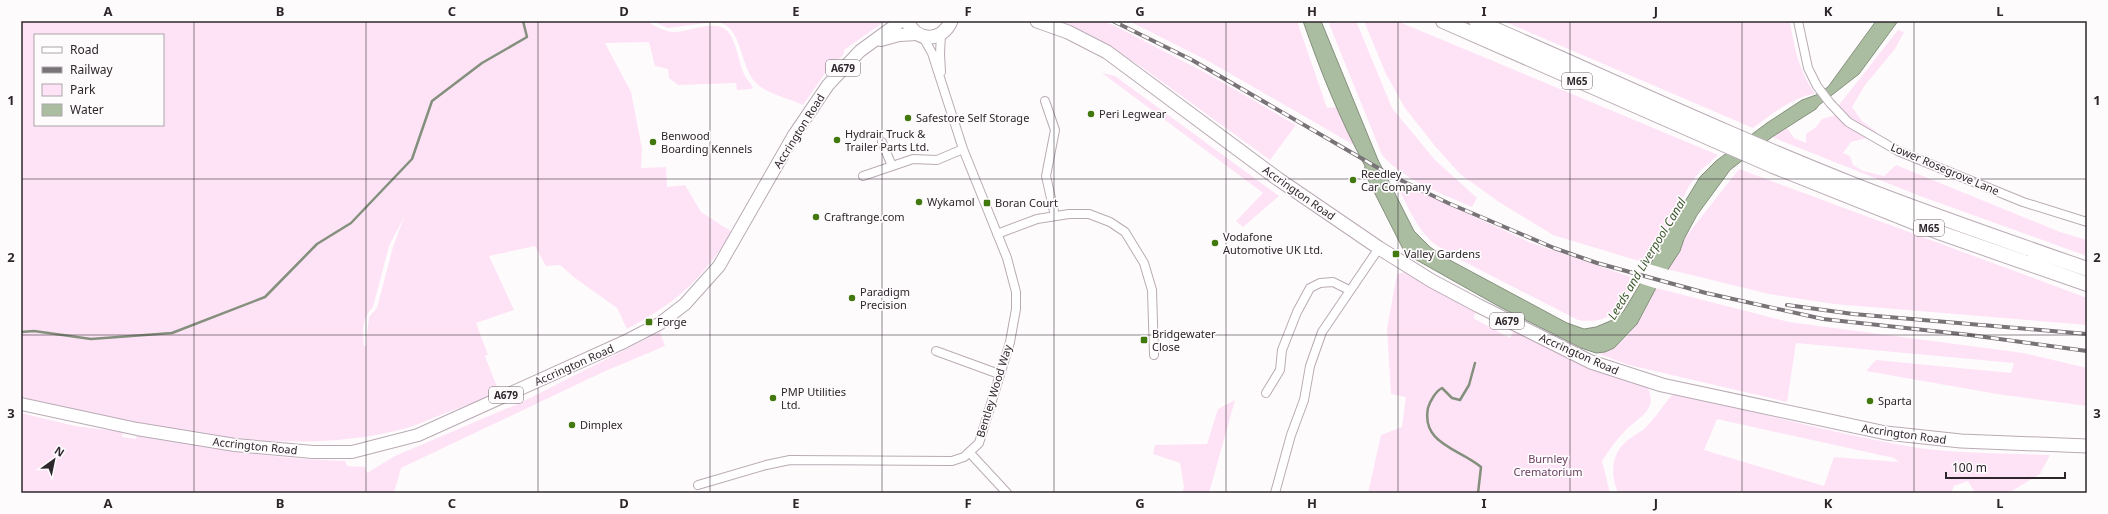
<svg xmlns="http://www.w3.org/2000/svg" width="2108" height="514" font-family="'Noto Sans',sans-serif">
  <style>
    .green { fill: #fee3f6; fill-rule: evenodd }
    .water { fill: #aabda0; stroke: #84907d }
    .pier { fill: #fefbfd }
    .lines { fill: none; stroke-linecap: round; stroke-linejoin: round }
    .stream { stroke: #84907d; stroke-width: 2.5 }
    .minor-casing { stroke: #b9abb5; stroke-width: 10 }
    .primary-casing { stroke: #b9abb5; stroke-width: 14 }
    .trunk-casing { stroke: #b9abb5; stroke-width: 15 }
    .motorway-casing { stroke: #b9abb5; stroke-width: 16 }
    .minor { stroke: #fff; stroke-width: 8 }
    .primary { stroke: #fff; stroke-width: 12 }
    .trunk { stroke: #fff; stroke-width: 13 }
    .motorway { stroke: #fff; stroke-width: 14 }
    .rail-casing { stroke: #787376; stroke-width: 4 }
    .rail { stroke: #fefbfd; stroke-width: 2.5; stroke-dasharray: 8; stroke-linecap: butt }
    .grid { fill: none; stroke: #2d272b; stroke-width: 1; stroke-opacity: 0.55 }
    .poi-dot { fill: #41790f; stroke: #fefbfd; stroke-width: 1.5 }
    .labels { text-anchor: middle; stroke-width: 3.5; stroke-linejoin: round; paint-order: stroke }
    .shield { fill: #fefbfd; stroke: #6c676a; stroke-width: 1 }
    .shield-label { font-size: 10px; font-weight: bold; fill: #2d272b }
    .poi-label { font-size: 11px; fill: #2d272b; stroke: #fefbfd; text-anchor: start }
    .street-label { font-size: 11px; fill: #2d272b; stroke: #fefbfd }
    .park-label { font-size: 11px; fill: #6b4061; stroke: #fefbfd }
    .water-label { font-size: 12px; font-style: italic; fill: #3b572b; stroke: #fefbfd }
    .neatline { fill: none; stroke: #2d272b; stroke-width: 1.5 }
    .grid-label { font-size: 13px; text-anchor: middle; font-weight: bold; fill: #2d272b }
  </style>
  <rect width="100%" height="100%" fill="#fefbfd"/>
  <path class="green" d="M 21,21 L 647,21 C 655,26 663,31 673,32 C 689,33 717,17 729,33 C 737,44 738,60 743,72 C 745,77 749,82 753,87 L 751,89 L 737,90 L 736,83 L 678,85 L 669,78 L 668,69 L 655,66 L 649,42 L 605,43 L 631,92 L 642,149 L 641,168 L 666,167 L 667,187 L 685,185 L 701,212 L 732,232 C 700,281 679,301 627,329 L 617,308 L 575,278 L 560,265 L 546,266 L 535,246 L 489,256 L 514,310 L 476,323 L 488,355 L 485,355 L 486,359 L 499,392 C 481,401 461,407 443,414 C 430,419 416,426 403,429 C 281,461 141,425 21,397 ZM 35,35 L 163,35 L 163,125 L 35,125 ZM 404,217 L 393,247 L 377,308 L 369,317 L 366,346 L 364,346 C 362,331 362,318 373,307 L 389,246 Z
    M 652,21 L 885,21 L 844,50 L 844,54 L 826,72 L 803,105 C 788,98 767,94 756,83 C 739,66 743,21 713,22 L 668,28 Z
    M 1061,21 L 1103,21 L 1117,27 L 1208,74 L 1296,125 L 1270,160 L 1143,68 L 1100,40 Z
    M 1129,21 L 1297,21 L 1327,108 L 1337,107 L 1354,145 L 1210,62 Z
    M 1328,21 L 1356,21 L 1392,108 L 1435,160 L 1477,198 L 1472,207 C 1441,193 1405,181 1382,155 Z
    M 1364,21 L 1397,21 L 1718,155 L 1700,171 L 1689,186 L 1649,264 L 1553,235 L 1499,202 L 1460,174 L 1435,146 L 1405,108 L 1386,74 Z
    M 1503,21 L 1790,21 C 1794,48 1799,71 1815,94 C 1792,97 1771,115 1753,128 Z
    M 1898,30 L 1904,32 L 1895,49 L 1865,85 L 1852,107 L 1862,121 L 1878,133 L 1876,136 L 1851,118 L 1839,105 Z
    M 1102,73 L 1115,76 L 1279,196 L 1243,227 L 1236,221 L 1263,193 Z
    M 1836,115 L 1867,138 L 1851,142 L 1843,153 L 1850,156 L 1853,165 L 1863,171 L 1884,176 L 1896,165 L 2060,232 L 2087,240 L 2087,256 L 1920,196 L 1772,137 L 1787,128 L 1794,138 L 1806,143 L 1806,134 L 1816,127 L 1822,119 Z
    M 1739,169 L 2087,298 L 2087,325 L 1834,304 L 1769,294 L 1667,269 L 1680,251 L 1684,239 Z
    M 1394,180 L 1529,242 L 1631,277 L 1629,281 L 1636,283 C 1621,308 1611,325 1578,320 L 1451,255 C 1445,250 1436,246 1431,241 C 1414,225 1405,200 1394,180 Z
    M 1408,271 L 1477,310 L 1473,318 L 1510,338 L 1515,329 L 1646,384 C 1660,410 1640,416 1625,431 C 1616,440 1609,450 1602,461 L 1610,493 L 1368,493 L 1381,435 L 1402,427 L 1406,397 L 1391,394 L 1387,328 L 1397,274 Z
    M 1656,288 L 1789,322 L 2023,353 L 2087,368 L 2087,406 L 1997,394 L 1866,371 L 1876,360 L 2011,373 L 2014,363 L 1796,343 L 1787,402 L 1629,365 L 1596,353 C 1627,350 1644,313 1656,288 Z
    M 660,332 L 665,346 L 603,372 L 401,468 L 394,493 L 21,493 L 21,413 L 75,426 L 123,432 L 122,437 L 136,439 L 137,435 C 206,448 275,459 345,461 L 347,466 L 365,467 L 367,473 L 395,456 L 522,402 Z
    M 1673,394 L 1685,394 C 1757,413 1829,432 1901,445 C 1950,454 2001,453 2050,455 L 2040,474 L 2012,491 L 2006,493 L 1975,493 L 1968,481 L 1954,486 L 1951,493 L 1618,493 C 1610,474 1611,453 1628,440 C 1633,436 1639,433 1644,429 C 1655,419 1663,405 1673,394 ZM 1717,419 L 1894,458 L 1899,462 L 1834,457 L 1824,486 L 1704,450 Z
    M 1235,400 L 1209,493 L 1182,493 L 1184,487 L 1180,463 L 1153,454 L 1155,445 L 1207,444 L 1218,409 Z"/>
  <path class="water" d="M 1303,21 L 1321,21 L 1378,160 L 1414,231 L 1430,247 L 1444,257 L 1567,323 L 1584,329 L 1596,327 L 1615,319 L 1623,312 L 1640,284 L 1676,216 L 1700,177 L 1716,161 L 1767,123 L 1802,100 L 1816,95 L 1828,87 L 1876,21 L 1898,21 L 1859,74 L 1819,105 L 1816,109 L 1772,137 L 1730,170 L 1697,215 L 1684,239 L 1680,251 L 1656,288 L 1637,324 L 1614,348 L 1605,352 L 1596,353 L 1581,348 L 1500,307 L 1413,258 L 1404,251 L 1364,172 L 1365,166 C 1340,120 1320,70 1303,21 Z"/>
  <path class="pier" d="M 1649,264 L 1669,270 L 1658,289 L 1639,283 Z"/>
  <g class="lines">
    <path class="stream" d="M 21,332 L 34,331 L 91,339 L 172,333 L 265,297 L 317,244 L 351,223 L 412,159 L 432,101 L 482,63 L 527,37 L 523,21
      M 1475,363 L 1469,385 L 1460,400 L 1452,398 L 1442,388 C 1436,391 1430,401 1428,408 C 1421,444 1460,449 1481,467 L 1478,493"/>
    <defs>
      <path id="minor" d="M 1798,21 L 1808,68 L 1817,86 L 1830,103 L 1848,122 L 1898,151 L 2023,202 L 2087,222
        M 941,34 L 940,54 L 941,72
        M 1045,101 L 1055,130 L 1046,176 L 1055,216
        M 882,142 L 892,166
        M 863,176 L 913,159 L 937,160 L 963,149
        M 997,234 L 1037,219 L 1069,214 L 1089,214 L 1110,222 L 1125,232 L 1144,263 L 1152,290 L 1154,355
        M 936,351 L 999,374
        M 1266,393 L 1280,370 L 1282,350 L 1297,312 L 1310,288 L 1320,283 L 1333,282 L 1349,290
        M 969,452 L 1007,493
        M 698,485 L 766,465 L 790,460 L 952,461 L 964,457 L 979,443 L 1010,342 L 1016,309 L 1016,292 L 1007,258 L 963,149 L 932,53 L 923,37
        M 1275,493 L 1291,435 L 1304,400 L 1310,366 L 1322,332 L 1379,248"/>
      <path id="primary" d="M 881,40 L 899,35 L 917,34
        M 21,404 L 137,429 L 235,445 L 313,452 L 352,452 L 418,435 L 624,342 L 659,324 L 685,304 L 719,266 L 794,135 L 828,85 L 860,51 L 901,21"/>
      <path id="trunk" d="M 907,21 C 917,43 942,42 951,21
        M 1037,21 L 1068,32 L 1107,52 L 1278,179 L 1379,248 L 1432,281 L 1479,306 L 1591,362 L 1662,385 L 1886,433 L 1961,441 L 2087,446"/>
      <path id="motorway" d="M 1443,21 L 1773,166 L 1941,233 L 2087,284
        M 1476,21 C 1605,77 1732,137 1862,188 C 1937,217 2012,243 2087,269"/>
    </defs>
    <use href="#minor" class="minor-casing"/>
    <use href="#primary" class="primary-casing"/>
    <use href="#trunk" class="trunk-casing"/>
    <use href="#motorway" class="motorway-casing"/>
    <use href="#minor" class="minor"/>
    <use href="#primary" class="primary"/>
    <use href="#trunk" class="trunk"/>
    <use href="#motorway" class="motorway"/>
    <defs>
      <path id="rail" d="M 1113,21 L 1192,60 L 1392,176 L 1448,203 L 1554,248 L 1597,263 L 1706,293 L 1823,319 L 1970,335 L 2087,351
        M 1787,305 L 1853,314 L 2087,334"/>
    </defs>
    <use href="#rail" class="rail-casing"/>
    <use href="#rail" class="rail"/>
  </g>
  <path class="grid" d="M 194,21 L 194,493M 366,21 L 366,493M 538,21 L 538,493M 710,21 L 710,493M 882,21 L 882,493M 1054,21 L 1054,493M 1226,21 L 1226,493M 1398,21 L 1398,493M 1570,21 L 1570,493M 1742,21 L 1742,493M 1914,21 L 1914,493M 21,179 L 2087,179M 21,335 L 2087,335"/>
  <g class="poi-dot">
    <circle cx="1091" cy="114" r="4"/>
    <circle cx="908" cy="118" r="4"/>
    <circle cx="837" cy="140" r="4"/>
    <circle cx="653" cy="142" r="4"/>
    <circle cx="1353" cy="180" r="4"/>
    <circle cx="919" cy="202" r="4"/>
    <rect x="983" y="199" width="8" height="8" rx="2"/>
    <circle cx="816" cy="217" r="4"/>
    <circle cx="1215" cy="243" r="4"/>
    <rect x="1392" y="250" width="8" height="8" rx="2"/>
    <circle cx="852" cy="298" r="4"/>
    <rect x="645" y="318" width="8" height="8" rx="2"/>
    <rect x="1140" y="336" width="8" height="8" rx="2"/>
    <circle cx="773" cy="398" r="4"/>
    <circle cx="1870" cy="401" r="4"/>
    <circle cx="572" cy="425" r="4"/>
  </g>
  <g class="labels">
    <g class="shield">
      <rect x="826" y="60" width="34" height="16" rx="3"/>
      <rect x="1562" y="73" width="30" height="16" rx="3"/>
      <rect x="1914" y="220" width="30" height="16" rx="3"/>
      <rect x="1490" y="313" width="34" height="16" rx="3"/>
      <rect x="489" y="387" width="34" height="16" rx="3"/>
    </g>
    <g class="shield-label">
      <text x="843" y="72">A679</text>
      <text x="1577" y="85">M65</text>
      <text x="1929" y="232">M65</text>
      <text x="1507" y="325">A679</text>
      <text x="506" y="399">A679</text>
    </g>
    <g class="poi-label">
      <text x="1099" y="118">Peri Legwear</text>
      <text x="916" y="122">Safestore Self Storage</text>
      <text x="845" y="138">Hydrair Truck &amp;<tspan x="845" dy="13">Trailer Parts Ltd.</tspan></text>
      <text x="661" y="140">Benwood<tspan x="661" dy="13">Boarding Kennels</tspan></text>
      <text x="1361" y="178">Reedley<tspan x="1361" dy="13">Car Company</tspan></text>
      <text x="927" y="206">Wykamol</text>
      <text x="995" y="207">Boran Court</text>
      <text x="824" y="221">Craftrange.com</text>
      <text x="1223" y="241">Vodafone<tspan x="1223" dy="13">Automotive UK Ltd.</tspan></text>
      <text x="1404" y="258">Valley Gardens</text>
      <text x="860" y="296">Paradigm<tspan x="860" dy="13">Precision</tspan></text>
      <text x="657" y="326">Forge</text>
      <text x="1152" y="338">Bridgewater<tspan x="1152" dy="13">Close</tspan></text>
      <text x="781" y="396">PMP Utilities<tspan x="781" dy="13">Ltd.</tspan></text>
      <text x="1878" y="405">Sparta</text>
      <text x="580" y="429">Dimplex</text>
    </g>
    <g class="street-label">
      <text transform="translate(799 131) rotate(-58)" y="4">Accrington Road</text>
      <text transform="translate(1945 169) rotate(23)" y="4">Lower Rosegrove Lane</text>
      <text transform="translate(1299 193) rotate(35)" y="4">Accrington Road</text>
      <text transform="translate(1579 354) rotate(24)" y="4">Accrington Road</text>
      <text transform="translate(574 365) rotate(-24)" y="4">Accrington Road</text>
      <text transform="translate(994 391) rotate(-73)" y="4">Bentley Wood Way</text>
      <text transform="translate(1904 434) rotate(8)" y="4">Accrington Road</text>
      <text transform="translate(255 446) rotate(6)" y="4">Accrington Road</text>
    </g>
    <g class="park-label">
      <text x="1548" y="463">Burnley<tspan x="1548" dy="13">Crematorium</tspan></text>
    </g>
    <g class="water-label">
      <text transform="translate(1647 259) rotate(-59)" y="4">Leeds and Liverpool Canal</text>
    </g>
  </g>
  <rect width="2108" height="514" fill="none" stroke="#fefbfd" stroke-width="44"/>
  <rect x="34" y="34" width="130" height="92" fill="#fefbfd" stroke="#aaa6a9"/>
  <rect x="42" y="47" width="20" height="6" fill="#ffffff" stroke="#aaa6a9"/>
  <text x="70" y="54" font-size="12" fill="#2d272b">Road</text>
  <rect x="42" y="67" width="20" height="6" fill="#787376" stroke="#aaa6a9"/>
  <text x="70" y="74" font-size="12" fill="#2d272b">Railway</text>
  <rect x="42" y="84" width="20" height="12" fill="#fee3f6" stroke="#aaa6a9"/>
  <text x="70" y="94" font-size="12" fill="#2d272b">Park</text>
  <rect x="42" y="104" width="20" height="12" fill="#aabda0" stroke="#aaa6a9"/>
  <text x="70" y="114" font-size="12" fill="#2d272b">Water</text>
  <g transform="translate(54 460) rotate(33)" stroke="#fefbfd" stroke-width="3" paint-order="stroke">
  <path d="M0-3L7 15L0 10L-7 15Z" fill="#2d272b"/>
  <text y="-6" font-size="11" font-weight="bold" text-anchor="middle" fill="#2d272b">N</text>
  </g>
  <path d="M1946 472v6h119v-6" fill="none" stroke="#2d272b" stroke-width="2"/>
  <text x="1952" y="472" font-size="12" fill="#2d272b" stroke="#fefbfd" stroke-width="3" paint-order="stroke">100 m</text>
  <rect x="22" y="22" width="2064" height="470" class="neatline"/>
  <g class="grid-label">
    <text x="108" y="16">A</text>
    <text x="280" y="16">B</text>
    <text x="452" y="16">C</text>
    <text x="624" y="16">D</text>
    <text x="796" y="16">E</text>
    <text x="968" y="16">F</text>
    <text x="1140" y="16">G</text>
    <text x="1312" y="16">H</text>
    <text x="1484" y="16">I</text>
    <text x="1656" y="16">J</text>
    <text x="1828" y="16">K</text>
    <text x="2000" y="16">L</text>
    <text x="11" y="105">1</text>
    <text x="2097" y="105">1</text>
    <text x="11" y="262">2</text>
    <text x="2097" y="262">2</text>
    <text x="11" y="418">3</text>
    <text x="2097" y="418">3</text>
    <text x="108" y="508">A</text>
    <text x="280" y="508">B</text>
    <text x="452" y="508">C</text>
    <text x="624" y="508">D</text>
    <text x="796" y="508">E</text>
    <text x="968" y="508">F</text>
    <text x="1140" y="508">G</text>
    <text x="1312" y="508">H</text>
    <text x="1484" y="508">I</text>
    <text x="1656" y="508">J</text>
    <text x="1828" y="508">K</text>
    <text x="2000" y="508">L</text>
  </g>
</svg>
